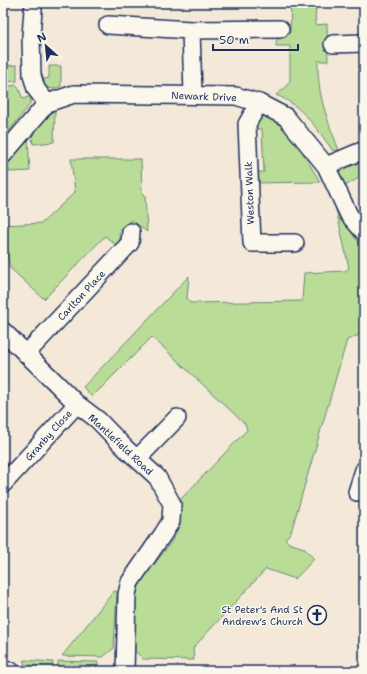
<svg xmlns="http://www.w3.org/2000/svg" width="367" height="674" font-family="'Shantell Sans',sans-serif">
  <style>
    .green { fill: #b9dd97; stroke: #6a867a }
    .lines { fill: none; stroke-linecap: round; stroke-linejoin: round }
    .minor-casing { stroke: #1b2f5e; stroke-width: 20 }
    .minor { stroke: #fbf7ec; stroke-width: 17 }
    .labels { text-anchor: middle; stroke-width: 3; stroke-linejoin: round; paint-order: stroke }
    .street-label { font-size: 10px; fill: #1b2f5e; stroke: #fbf7ec }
    .poi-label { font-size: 10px; fill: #1b2f5e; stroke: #fbf7ec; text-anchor: end }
  </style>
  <rect width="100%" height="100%" fill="#f4e9d8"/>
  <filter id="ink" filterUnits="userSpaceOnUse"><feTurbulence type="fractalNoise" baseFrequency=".025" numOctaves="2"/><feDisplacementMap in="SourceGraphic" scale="8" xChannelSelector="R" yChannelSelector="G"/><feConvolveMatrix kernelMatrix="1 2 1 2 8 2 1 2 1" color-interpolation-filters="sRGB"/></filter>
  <g filter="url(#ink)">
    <path class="green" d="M 291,3 L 316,3 L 315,25 L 327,24 L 328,61 L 318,61 C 317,94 327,120 339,150 L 333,151 C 318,130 302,105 276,95 L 285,88 L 290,81 L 290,46 L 276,46 C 276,38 279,36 285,32 L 290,33 Z
      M 17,65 L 17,81 L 3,82 L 3,66 Z
      M 49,66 L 61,66 L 61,86 L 53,89 L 44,87 L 42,81 L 44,79 L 49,78 Z
      M 17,85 L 23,99 L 31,96 L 30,104 L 3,139 L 3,87 Z
      M 55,110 L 54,142 L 33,144 L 32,136 C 38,126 45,116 55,110 Z
      M 261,113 L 280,124 L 294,138 L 320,182 L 254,183 L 254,172 L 264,172 L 262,129 L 253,129 Z
      M 28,140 L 30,171 L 9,172 L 7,164 Z
      M 358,157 L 364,175 L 345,186 L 338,175 L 341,166 Z
      M 71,159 L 141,159 L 142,194 L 145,195 L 147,232 L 132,220 L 119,232 L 120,239 L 118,247 L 105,236 L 44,299 L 10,268 L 3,236 L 3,225 L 42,223 L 75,192 Z
      M 336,209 L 356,239 L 364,247 L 364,333 L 347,340 L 291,532 L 285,539 L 289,543 L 304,548 L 314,559 L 295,579 L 266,569 L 193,648 L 194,660 L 143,659 L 135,651 C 133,632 131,601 140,584 C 152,562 177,544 180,519 C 181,513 180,506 180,500 L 247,430 L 245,424 L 152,337 L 92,397 L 83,387 L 189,276 L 187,298 L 190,303 L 302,301 L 304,273 L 345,271 L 349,268 Z
      M 114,591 L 117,592 L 114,648 L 103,657 L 62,656 Z
      M 24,660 L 53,662 L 53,666 L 24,665 Z
      M 58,661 L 98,662 L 98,668 L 58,666 Z"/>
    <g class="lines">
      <defs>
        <path id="minor" d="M 33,10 L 31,37 L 32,75 L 36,89 L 47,103
          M 108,25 L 191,30 L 193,95
          M 191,30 L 280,29
          M 333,44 L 364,43
          M 259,103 L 247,124 L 252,243 L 295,243
          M 3,155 L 47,103 L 74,94 L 236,96 L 259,103 L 286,117 L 326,166 L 349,215 L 364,232
          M 326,166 L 364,150
          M 3,331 L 56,383 L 77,404 L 98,420 L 125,448 L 157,477 L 172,504 L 171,521 L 163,534 L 130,582 L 127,594 L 125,671
          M 26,354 L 130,243 L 131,232
          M 137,459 L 177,418
          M 3,484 L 77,404
          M 357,492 L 364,470
          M 3,671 L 11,671"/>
      </defs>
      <use href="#minor" class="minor-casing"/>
      <use href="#minor" class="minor"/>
    </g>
  </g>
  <defs>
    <symbol id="church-ring" viewBox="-11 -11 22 22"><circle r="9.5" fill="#fbf7ec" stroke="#1b2f5e" stroke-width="1.5"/><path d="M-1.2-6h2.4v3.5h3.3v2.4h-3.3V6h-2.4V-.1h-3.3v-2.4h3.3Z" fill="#1b2f5e"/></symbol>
  </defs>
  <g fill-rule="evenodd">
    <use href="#church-ring" x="306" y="604" width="22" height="22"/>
  </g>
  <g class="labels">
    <g class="street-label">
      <text transform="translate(204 96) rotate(2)" y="4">Newark Drive</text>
      <text transform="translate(249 193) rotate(-92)" y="4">Weston Walk</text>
      <text transform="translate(81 295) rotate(-47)" y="4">Carlton Place</text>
      <text transform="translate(48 435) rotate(-48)" y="4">Granby Close</text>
      <text transform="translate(121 444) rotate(43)" y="4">Mantlefield Road</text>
    </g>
    <g class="poi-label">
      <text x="303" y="613">St Peter's And St<tspan x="303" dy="12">Andrew's Church</tspan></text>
    </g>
  </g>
  <rect width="367" height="674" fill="none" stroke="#fbf7ec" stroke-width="16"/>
  <rect x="8" y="8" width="351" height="658" fill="none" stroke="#1b2f5e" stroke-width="1.5" filter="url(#ink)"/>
  <g transform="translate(46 46) rotate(333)" stroke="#fbf7ec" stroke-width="3" paint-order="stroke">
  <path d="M0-3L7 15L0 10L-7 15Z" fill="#1b2f5e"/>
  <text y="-6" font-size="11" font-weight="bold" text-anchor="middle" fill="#1b2f5e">N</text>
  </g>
  <path d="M213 44v6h85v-6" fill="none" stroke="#1b2f5e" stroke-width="2"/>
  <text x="219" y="44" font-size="12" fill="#1b2f5e" stroke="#fbf7ec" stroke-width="3" paint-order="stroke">50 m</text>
</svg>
